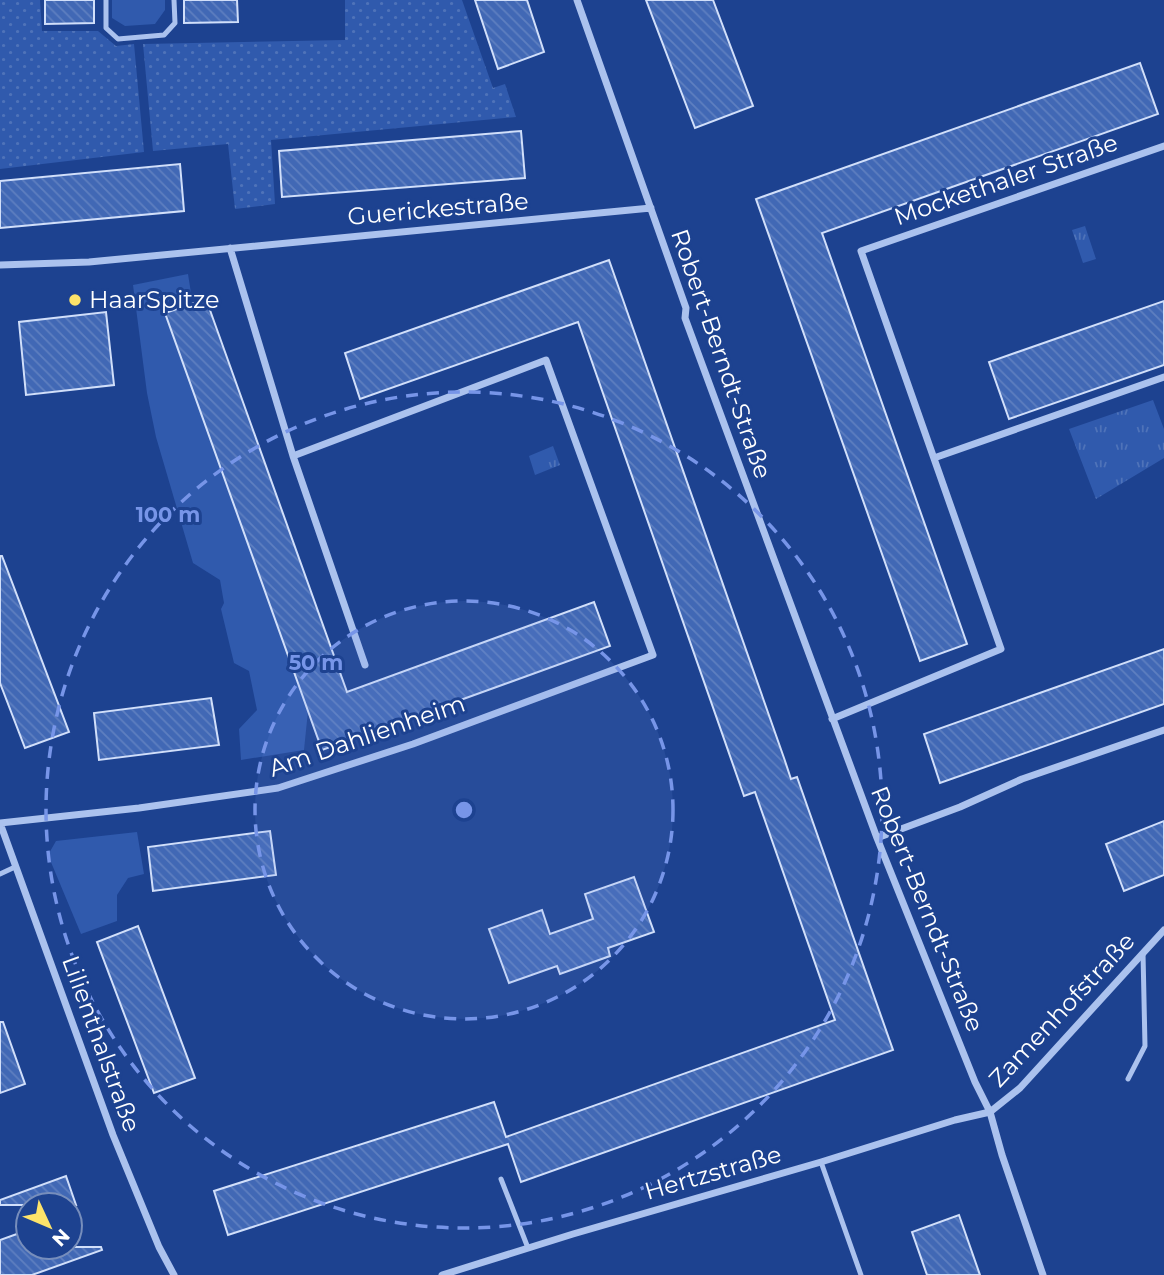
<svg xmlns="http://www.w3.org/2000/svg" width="1164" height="1275" font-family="Montserrat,sans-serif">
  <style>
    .grass { fill: #305aad }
    .park { fill: url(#park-tufts) }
    .garden { fill: url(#garden-dots) }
    .building { fill: url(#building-back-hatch); stroke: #d1dffa; stroke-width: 2 }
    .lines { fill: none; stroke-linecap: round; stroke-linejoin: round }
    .lane { stroke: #abc2ee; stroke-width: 5 }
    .street { stroke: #abc2ee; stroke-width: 7 }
    .ring { fill: none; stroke: #7795e8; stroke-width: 3.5; stroke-dasharray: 12 9 }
    .poi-dot { fill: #fde36a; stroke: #1d4290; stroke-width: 2.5 }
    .labels { text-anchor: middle; stroke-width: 6; stroke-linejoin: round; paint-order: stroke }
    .street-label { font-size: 24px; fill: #fff; stroke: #1d4290 }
    .poi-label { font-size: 24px; fill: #fff; stroke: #1d4290; text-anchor: start }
    .centre { fill: #7795e8; stroke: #1d4290; stroke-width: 3.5 }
    .ring-label { font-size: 21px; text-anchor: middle; font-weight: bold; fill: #7795e8; stroke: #1d4290; stroke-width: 6; stroke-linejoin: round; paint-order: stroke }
  </style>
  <defs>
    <pattern id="park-tufts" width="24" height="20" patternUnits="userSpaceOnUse" patternTransform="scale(1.75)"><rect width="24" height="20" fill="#305aad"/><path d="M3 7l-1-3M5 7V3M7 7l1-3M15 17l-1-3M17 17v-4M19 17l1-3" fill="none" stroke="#4f73b9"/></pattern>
    <pattern id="garden-dots" width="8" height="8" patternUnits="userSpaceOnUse" patternTransform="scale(1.75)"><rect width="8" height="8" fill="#305aad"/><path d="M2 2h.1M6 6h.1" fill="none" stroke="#4f73b9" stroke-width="1.8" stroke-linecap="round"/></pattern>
    <pattern id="building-back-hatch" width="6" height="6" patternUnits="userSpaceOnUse" patternTransform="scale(1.75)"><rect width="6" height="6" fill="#4168b5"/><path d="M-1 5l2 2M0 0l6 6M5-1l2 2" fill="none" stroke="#5e7fc0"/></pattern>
  </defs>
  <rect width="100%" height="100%" fill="#1d4290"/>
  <path class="grass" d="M 112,0 L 165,0 L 165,10 L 155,24 L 125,26 L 112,18 Z
    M 188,274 L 191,293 L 169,300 L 165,313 L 308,711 L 304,750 L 241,760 L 239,729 L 257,710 L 249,671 L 234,663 L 221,609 L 224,603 L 220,580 L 193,563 L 156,437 L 147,393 L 133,285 Z
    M 137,832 L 144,874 L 128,878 L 117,895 L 117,921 L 81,934 L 48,855 L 56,841 Z"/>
  <path class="park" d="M 1085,226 L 1096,259 L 1083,263 L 1072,230 Z
    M 1153,400 L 1164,429 L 1164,458 L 1096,499 L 1069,429 Z
    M 553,446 L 560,465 L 535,475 L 529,456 Z"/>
  <path class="garden" d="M 0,0 L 40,0 L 42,31 L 98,31 L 116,46 L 134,44 L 144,152 L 0,169 Z
    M 345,0 L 462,0 L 493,88 L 505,84 L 516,117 L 271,140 L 275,204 L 235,209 L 228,144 L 153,151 L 143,44 L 345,40 Z"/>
  <path class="building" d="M 45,0 L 94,0 L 94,23 L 45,24 Z
    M 184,0 L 237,0 L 238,22 L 184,23 Z
    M 475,0 L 527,0 L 544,52 L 498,69 Z
    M 646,0 L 713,0 L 753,106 L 695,128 Z
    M 1140,63 L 1158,114 L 822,233 L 967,644 L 920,661 L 756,199 Z
    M 521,131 L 525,178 L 282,197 L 279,151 Z
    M 180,164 L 184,211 L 0,228 L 0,181 Z
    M 609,260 L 784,758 L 791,779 L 797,777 L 893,1050 L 521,1182 L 508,1144 L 228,1235 L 214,1191 L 494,1102 L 506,1137 L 835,1020 L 755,792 L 744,796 L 578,322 L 360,399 L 345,353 Z
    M 206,299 L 347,692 L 594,602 L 610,646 L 322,750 L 165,313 Z
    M 1164,301 L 1164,365 L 1009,419 L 989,362 Z
    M 106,312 L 114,385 L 26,395 L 19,322 Z
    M 0,556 L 2,556 L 69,732 L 25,748 L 0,683 Z
    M 1164,649 L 1164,704 L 940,783 L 924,734 Z
    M 211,698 L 219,745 L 99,760 L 94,713 Z
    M 1164,821 L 1164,875 L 1124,891 L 1106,844 Z
    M 270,831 L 276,875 L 153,891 L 148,847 Z
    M 634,877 L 654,932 L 608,948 L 610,956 L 560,974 L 557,966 L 509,983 L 489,929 L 542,910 L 550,934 L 593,919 L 585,894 Z
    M 138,926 L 195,1078 L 154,1093 L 97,942 Z
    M 0,1022 L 3,1022 L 25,1084 L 0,1093 Z
    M 66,1176 L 76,1205 L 0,1205 L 0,1200 Z
    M 959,1215 L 980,1275 L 927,1275 L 912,1232 Z
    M 28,1230 L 28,1247 L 101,1247 L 102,1250 L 32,1275 L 0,1275 L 0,1240 Z"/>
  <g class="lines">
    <path class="lane" d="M 106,0 L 106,28 L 118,39 L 164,35 L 175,23 L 174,0
      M 0,874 L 15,867
      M 1128,1079 L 1145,1046 L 1143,953
      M 821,1162 L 861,1275
      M 501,1179 L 528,1248"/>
    <path class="street" d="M 577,0 L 686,308 L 685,318 L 877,838 L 975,1082 L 990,1112 L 1002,1155 L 1043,1275
      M 230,248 L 293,456 L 365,665
      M 0,265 L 89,262 L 651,208
      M 934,458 L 1164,377
      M 832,719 L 1001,649 L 861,251 L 1164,146
      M 0,823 L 139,808 L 278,788 L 413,744 L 653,655 L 546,360 L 293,456
      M 0,823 L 113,1135 L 159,1247 L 174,1275
      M 877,838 L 960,807 L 1022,779 L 1164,730
      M 442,1275 L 573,1234 L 821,1162 L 955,1120 L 990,1112 L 1020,1088 L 1164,930"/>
  </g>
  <circle cx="464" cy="810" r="209" fill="#7795e8" fill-opacity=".12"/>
  <g class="ring">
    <circle cx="464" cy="810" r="209"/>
    <circle cx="464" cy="810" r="418"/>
  </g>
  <circle class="poi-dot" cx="75" cy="300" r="7"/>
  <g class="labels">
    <g class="street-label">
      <text transform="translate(1006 180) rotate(-19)" y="8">Mockethaler Straße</text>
      <text transform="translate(438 209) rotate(-5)" y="8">Guerickestraße</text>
      <text transform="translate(721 354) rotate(71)" y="8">Robert-Berndt-Straße</text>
      <text transform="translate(367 736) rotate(-19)" y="8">Am Dahlienheim</text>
      <text transform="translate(927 909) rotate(68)" y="8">Robert-Berndt-Straße</text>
      <text transform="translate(1062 1010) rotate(-47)" y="8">Zamenhofstraße</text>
      <text transform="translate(101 1044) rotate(70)" y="8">Lilienthalstraße</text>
      <text transform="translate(713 1173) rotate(-16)" y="8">Hertzstraße</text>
    </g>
    <g class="poi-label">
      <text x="89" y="308">HaarSpitze</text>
    </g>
  </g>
  <circle cx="464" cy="810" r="10" class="centre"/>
  <g class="ring-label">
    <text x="168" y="522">100 m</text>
    <text x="316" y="670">50 m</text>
  </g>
  <g transform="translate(49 1226) rotate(134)"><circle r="33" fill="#1d4290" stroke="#778ebc" stroke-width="2"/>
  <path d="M0-5L12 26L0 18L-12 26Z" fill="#fde36a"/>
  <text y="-10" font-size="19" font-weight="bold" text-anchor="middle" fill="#ffffff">N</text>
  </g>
</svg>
